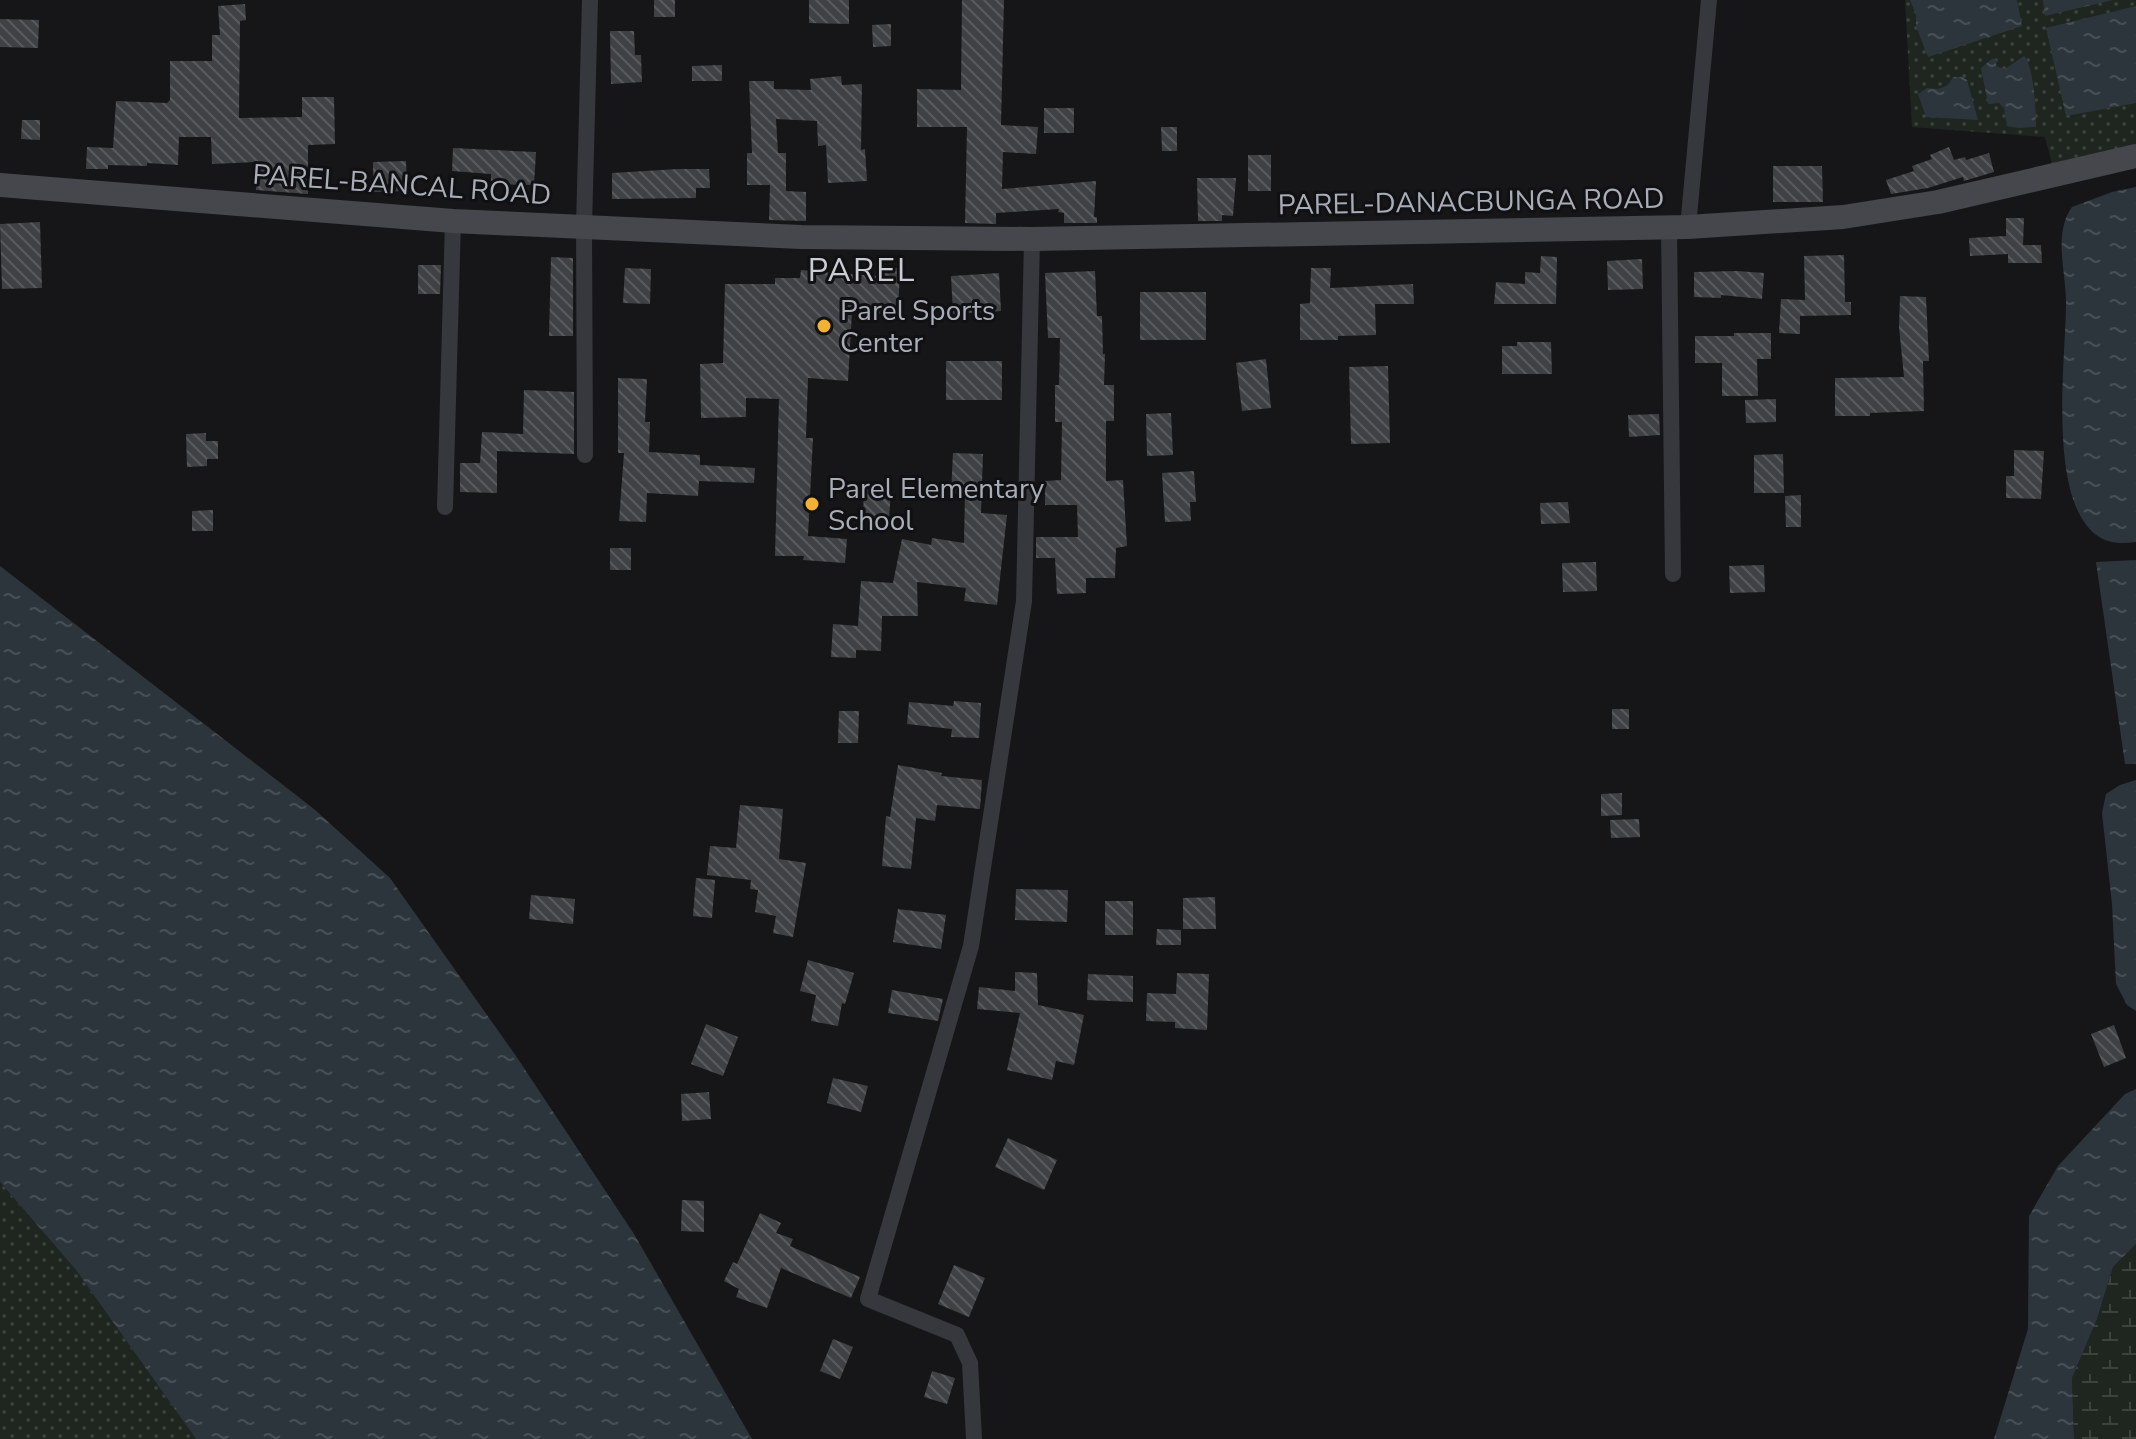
<svg xmlns="http://www.w3.org/2000/svg" width="2136" height="1439" font-family="'Nunito Sans',sans-serif">
  <style>
    .grass { fill: url(#grass-dots) }
    .wetland { fill: url(#wetland-marsh) }
    .water { fill: url(#water-ripples) }
    .building { fill: url(#building-back-hatch) }
    .lines { fill: none; stroke-linecap: round; stroke-linejoin: round }
    .street { stroke: #37383d; stroke-width: 16 }
    .secondary { stroke: #45474d; stroke-width: 24 }
    .poi-dot { fill: #f2b134; stroke: #111113; stroke-width: 3 }
    .labels { text-anchor: middle; stroke-width: 6; stroke-linejoin: round; paint-order: stroke }
    .street-label { font-size: 28px; fill: #a8adb8; stroke: #111113 }
    .poi-label { font-size: 28px; fill: #a8adb8; stroke: #111113; text-anchor: start }
    .quarter-label { font-size: 32px; letter-spacing: 2px; fill: #c9ccd4; stroke: #111113 }
  </style>
  <defs>
    <pattern id="grass-dots" width="8" height="8" patternUnits="userSpaceOnUse" patternTransform="scale(2)"><rect width="8" height="8" fill="#1e261f"/><path d="M2 2h.1M6 6h.1" fill="none" stroke="#3c433d" stroke-width="1.8" stroke-linecap="round"/></pattern>
    <pattern id="wetland-marsh" width="20" height="14" patternUnits="userSpaceOnUse" patternTransform="scale(2)"><rect width="20" height="14" fill="#1e261f"/><path d="M1 5h8M5 5V1M11 12h8M15 12V8" fill="none" stroke="#3c433d"/></pattern>
    <pattern id="water-ripples" width="26" height="14" patternUnits="userSpaceOnUse" patternTransform="scale(2)"><rect width="26" height="14" fill="#2c353c"/><path d="M2 4q2-2 4 0t4 0M15 11q2-2 4 0t4 0" fill="none" stroke="#485056"/></pattern>
    <pattern id="building-back-hatch" width="6" height="6" patternUnits="userSpaceOnUse" patternTransform="scale(2)"><rect width="6" height="6" fill="#404145"/><path d="M-1 5l2 2M0 0l6 6M5-1l2 2" fill="none" stroke="#595a5e"/></pattern>
  </defs>
  <rect width="100%" height="100%" fill="#161618"/>
  <path class="grass" d="M 1905,0 L 2136,0 L 2136,156 L 2055,175 L 2045,137 L 1912,127 Z
    M 0,1182 L 76,1270 L 196,1439 L 0,1439 Z"/>
  <path class="wetland" d="M 2136,1244 L 2136,1439 L 2074,1439 L 2072,1378 L 2097,1319 L 2113,1267 Z"/>
  <path class="water" d="M 1910,0 L 2017,0 L 2022,26 L 1928,57 L 1916,26 L 1916,15 Z
    M 2043,0 L 2113,0 L 2045,16 Z
    M 2136,6 L 2136,103 L 2066,116 L 2046,28 Z
    M 2024,56 C 2034,66 2036,111 2036,127 L 2018,128 L 2007,126 L 2004,108 L 1999,103 L 1988,104 L 1981,68 L 1992,59 L 1997,60 L 1996,66 L 2005,69 Z
    M 1953,77 L 1962,77 L 1967,80 L 1978,120 L 1926,117 L 1918,94 L 1927,88 C 1939,90 1947,89 1953,77 Z
    M 2136,187 L 2136,542 C 2122,544 2107,544 2095,534 C 2047,494 2066,360 2066,302 C 2066,271 2053,234 2072,207 L 2112,192 Z
    M 2136,560 L 2136,764 L 2125,764 L 2096,562 Z
    M 0,566 L 314,809 L 390,878 L 516,1056 L 634,1234 L 752,1439 L 196,1439 L 76,1270 L 0,1182 Z
    M 2136,780 L 2136,1011 L 2127,1005 L 2116,984 L 2112,904 L 2102,813 L 2106,794 L 2120,785 Z
    M 2136,1089 L 2136,1244 L 2113,1267 L 2097,1319 L 2072,1378 L 2074,1439 L 1994,1439 L 2028,1329 L 2029,1216 L 2058,1166 L 2125,1094 Z"/>
  <path class="building" d="M 654,0 L 675,0 L 675,17 L 654,17 Z
    M 809,0 L 849,0 L 849,24 L 809,23 Z
    M 962,0 L 1004,0 L 1001,125 L 1038,127 L 1036,154 L 1003,152 L 1002,189 L 1096,181 L 1094,217 L 1097,217 L 1097,223 L 1064,223 L 1064,213 L 1058,212 L 1059,209 L 996,213 L 996,224 L 965,223 L 967,127 L 917,127 L 917,89 L 961,90 Z
    M 245,4 L 246,20 L 240,21 L 239,118 L 302,117 L 302,97 L 334,97 L 335,144 L 308,145 L 308,194 L 256,190 L 256,162 L 212,164 L 211,137 L 179,137 L 178,165 L 147,163 L 147,166 L 108,165 L 108,169 L 86,169 L 87,147 L 113,148 L 116,101 L 167,103 L 170,100 L 170,61 L 212,61 L 212,35 L 220,35 L 218,6 Z
    M 0,19 L 39,20 L 38,48 L 0,47 Z
    M 891,24 L 891,46 L 873,47 L 872,25 Z
    M 610,31 L 634,31 L 635,55 L 641,55 L 642,82 L 611,84 Z
    M 722,65 L 722,81 L 692,81 L 692,66 Z
    M 841,76 L 842,85 L 862,84 L 861,150 L 865,149 L 867,181 L 828,183 L 826,145 L 818,146 L 817,121 L 776,119 L 778,153 L 786,153 L 786,191 L 806,192 L 806,221 L 769,220 L 770,185 L 747,185 L 747,153 L 752,153 L 749,81 L 774,81 L 774,89 L 811,90 L 810,79 Z
    M 1044,108 L 1074,108 L 1074,133 L 1044,133 Z
    M 22,120 L 40,120 L 40,140 L 21,139 Z
    M 1161,127 L 1177,127 L 1177,151 L 1162,151 Z
    M 1949,147 L 1954,160 L 1965,157 L 1966,160 L 1989,153 L 1994,172 L 1964,181 L 1963,177 L 1928,188 L 1891,194 L 1886,180 L 1914,171 L 1912,166 L 1932,159 L 1930,155 Z
    M 453,148 L 536,152 L 534,185 L 491,184 L 491,174 L 452,171 Z
    M 1248,155 L 1271,155 L 1271,191 L 1248,191 Z
    M 406,161 L 407,191 L 373,192 L 373,162 Z
    M 1773,166 L 1822,166 L 1823,202 L 1773,202 Z
    M 678,169 L 709,169 L 710,188 L 696,188 L 696,198 L 612,199 L 612,173 Z
    M 1197,178 L 1236,178 L 1233,216 L 1222,215 L 1222,221 L 1198,221 Z
    M 2006,218 L 2024,218 L 2023,245 L 2041,245 L 2042,263 L 2008,263 L 2008,254 L 1970,256 L 1969,238 L 2006,236 Z
    M 40,222 L 42,288 L 2,289 L 0,224 Z
    M 1844,255 L 1845,302 L 1851,302 L 1851,315 L 1800,316 L 1800,334 L 1779,333 L 1781,299 L 1805,300 L 1804,256 Z
    M 1541,256 L 1557,257 L 1556,304 L 1494,304 L 1496,282 L 1525,284 L 1525,272 L 1540,273 Z
    M 551,257 L 573,258 L 573,336 L 549,336 Z
    M 1642,259 L 1643,289 L 1608,290 L 1607,261 Z
    M 418,265 L 441,265 L 440,294 L 418,294 Z
    M 876,267 L 900,268 L 898,315 L 852,312 L 848,381 L 808,378 L 806,438 L 813,438 L 808,536 L 847,539 L 845,563 L 803,560 L 804,556 L 775,556 L 779,399 L 746,398 L 746,417 L 701,418 L 700,364 L 723,363 L 725,284 L 775,284 L 775,278 L 800,278 L 801,270 L 876,276 Z
    M 625,268 L 651,269 L 650,304 L 623,303 Z
    M 1311,268 L 1331,268 L 1330,288 L 1413,284 L 1414,304 L 1375,304 L 1376,335 L 1338,336 L 1338,340 L 1300,340 L 1300,304 L 1310,303 Z
    M 1095,271 L 1097,316 L 1102,316 L 1103,354 L 1105,354 L 1104,385 L 1114,385 L 1114,421 L 1106,421 L 1106,481 L 1123,480 L 1127,546 L 1116,548 L 1115,578 L 1086,578 L 1086,593 L 1057,594 L 1055,558 L 1036,558 L 1036,537 L 1078,537 L 1077,505 L 1045,505 L 1045,481 L 1061,480 L 1062,422 L 1055,422 L 1055,385 L 1059,385 L 1060,338 L 1048,338 L 1045,273 Z
    M 1737,271 L 1764,273 L 1762,299 L 1721,295 L 1721,298 L 1694,297 L 1694,272 Z
    M 999,273 L 1001,311 L 953,314 L 951,276 Z
    M 1140,292 L 1206,292 L 1206,340 L 1140,340 Z
    M 1900,296 L 1926,297 L 1929,361 L 1923,361 L 1924,411 L 1870,413 L 1870,416 L 1835,416 L 1835,378 L 1904,377 L 1899,327 Z
    M 1734,333 L 1771,333 L 1771,359 L 1757,359 L 1758,396 L 1722,396 L 1722,363 L 1695,363 L 1695,336 L 1734,336 Z
    M 1517,342 L 1551,342 L 1552,374 L 1502,374 L 1502,346 L 1517,346 Z
    M 1266,359 L 1271,408 L 1242,411 L 1236,363 Z
    M 946,361 L 1002,361 L 1002,400 L 946,400 Z
    M 1388,366 L 1390,443 L 1351,444 L 1349,367 Z
    M 618,378 L 647,379 L 645,422 L 650,422 L 649,452 L 700,455 L 700,465 L 755,468 L 754,483 L 699,481 L 698,496 L 647,493 L 646,522 L 619,521 L 624,453 L 618,453 Z
    M 524,390 L 574,392 L 574,454 L 497,451 L 497,493 L 460,492 L 460,463 L 480,463 L 482,432 L 523,434 Z
    M 1776,399 L 1776,422 L 1746,423 L 1745,400 Z
    M 1171,413 L 1173,455 L 1147,456 L 1146,414 Z
    M 1659,414 L 1660,435 L 1629,437 L 1628,415 Z
    M 206,433 L 206,441 L 218,441 L 218,459 L 207,459 L 207,466 L 187,467 L 186,434 Z
    M 2014,450 L 2044,451 L 2041,499 L 2006,498 L 2006,476 L 2014,476 Z
    M 953,453 L 983,454 L 981,513 L 1007,515 L 997,605 L 964,601 L 966,588 L 917,582 L 918,616 L 882,616 L 881,651 L 856,650 L 856,658 L 831,657 L 833,624 L 858,626 L 861,581 L 893,583 L 902,539 L 931,545 L 932,538 L 964,543 L 965,494 L 951,493 Z
    M 1783,454 L 1784,493 L 1754,493 L 1754,455 Z
    M 1194,471 L 1196,502 L 1190,502 L 1191,521 L 1165,522 L 1162,473 Z
    M 864,489 L 891,490 L 889,519 L 863,518 Z
    M 1801,495 L 1801,527 L 1786,527 L 1785,496 Z
    M 1568,502 L 1570,523 L 1541,524 L 1540,503 Z
    M 213,510 L 213,531 L 192,531 L 192,511 Z
    M 610,548 L 631,548 L 631,570 L 610,570 Z
    M 1596,562 L 1597,591 L 1563,592 L 1562,563 Z
    M 1764,565 L 1765,592 L 1730,593 L 1729,566 Z
    M 954,701 L 981,703 L 979,738 L 951,737 L 952,729 L 907,724 L 909,702 L 953,706 Z
    M 1612,709 L 1629,709 L 1629,729 L 1612,729 Z
    M 839,711 L 859,711 L 858,743 L 838,743 Z
    M 898,765 L 942,773 L 941,776 L 982,780 L 980,809 L 937,805 L 935,821 L 916,818 L 911,869 L 882,866 L 886,816 L 890,817 Z
    M 1622,793 L 1622,815 L 1601,816 L 1601,794 Z
    M 740,805 L 783,809 L 779,859 L 806,863 L 793,937 L 773,933 L 776,916 L 755,912 L 758,890 L 750,889 L 751,880 L 707,875 L 710,846 L 736,848 Z
    M 1639,819 L 1640,837 L 1611,838 L 1610,820 Z
    M 696,878 L 715,880 L 712,918 L 693,916 Z
    M 1016,889 L 1068,890 L 1067,922 L 1015,920 Z
    M 531,895 L 575,899 L 573,924 L 529,919 Z
    M 1215,897 L 1216,929 L 1183,929 L 1183,898 Z
    M 1105,901 L 1133,901 L 1133,935 L 1105,935 Z
    M 898,909 L 946,915 L 941,949 L 893,942 Z
    M 1157,929 L 1181,930 L 1181,945 L 1156,945 Z
    M 808,960 L 854,973 L 845,1004 L 842,1003 L 838,1026 L 811,1021 L 816,995 L 800,991 Z
    M 1015,972 L 1037,973 L 1038,1005 L 1084,1015 L 1074,1065 L 1056,1061 L 1052,1080 L 1007,1070 L 1020,1013 L 977,1009 L 979,987 L 1015,991 Z
    M 1177,973 L 1209,974 L 1207,1030 L 1175,1028 L 1175,1022 L 1146,1021 L 1147,993 L 1176,994 Z
    M 1088,974 L 1133,976 L 1133,1002 L 1087,1000 Z
    M 892,990 L 943,999 L 938,1021 L 888,1013 Z
    M 706,1024 L 738,1037 L 723,1076 L 691,1064 Z
    M 2114,1025 L 2126,1058 L 2104,1067 L 2091,1034 Z
    M 833,1078 L 868,1086 L 861,1112 L 827,1103 Z
    M 709,1092 L 711,1119 L 682,1121 L 681,1094 Z
    M 1008,1138 L 1057,1160 L 1044,1190 L 995,1167 Z
    M 682,1200 L 704,1201 L 704,1232 L 681,1231 Z
    M 760,1213 L 781,1223 L 776,1233 L 793,1239 L 790,1246 L 860,1277 L 851,1298 L 781,1268 L 767,1308 L 736,1297 L 739,1289 L 724,1281 L 733,1262 L 737,1264 Z
    M 954,1265 L 985,1278 L 969,1317 L 938,1304 Z
    M 833,1339 L 853,1347 L 840,1379 L 820,1371 Z
    M 932,1371 L 955,1378 L 947,1404 L 924,1397 Z"/>
  <g class="lines">
    <path class="street" d="M 1669,227 L 1673,574
      M 1688,227 L 1709,0
      M 585,455 L 584,226 L 590,0
      M 445,507 L 453,221
      M 974,1439 L 970,1363 L 957,1335 L 868,1299 L 971,946 L 1024,601 L 1032,239"/>
    <path class="secondary" d="M 0,185 L 453,221 L 801,237 L 1032,239 L 1688,227 L 1843,217 L 1938,202 L 2136,156"/>
  </g>
  <g class="poi-dot">
    <circle cx="824" cy="326" r="8"/>
    <circle cx="812" cy="504" r="8"/>
  </g>
  <g class="labels">
    <g class="street-label">
      <text transform="translate(402 184) rotate(4)" y="10">PAREL-BANCAL ROAD</text>
      <text transform="translate(1471 201) rotate(-1)" y="10">PAREL-DANACBUNGA ROAD</text>
    </g>
    <g class="poi-label">
      <text x="840" y="320">Parel Sports<tspan x="840" dy="32">Center</tspan></text>
      <text x="828" y="498">Parel Elementary<tspan x="828" dy="32">School</tspan></text>
    </g>
    <g class="quarter-label">
      <text x="862" y="281">PAREL</text>
    </g>
  </g>
</svg>
